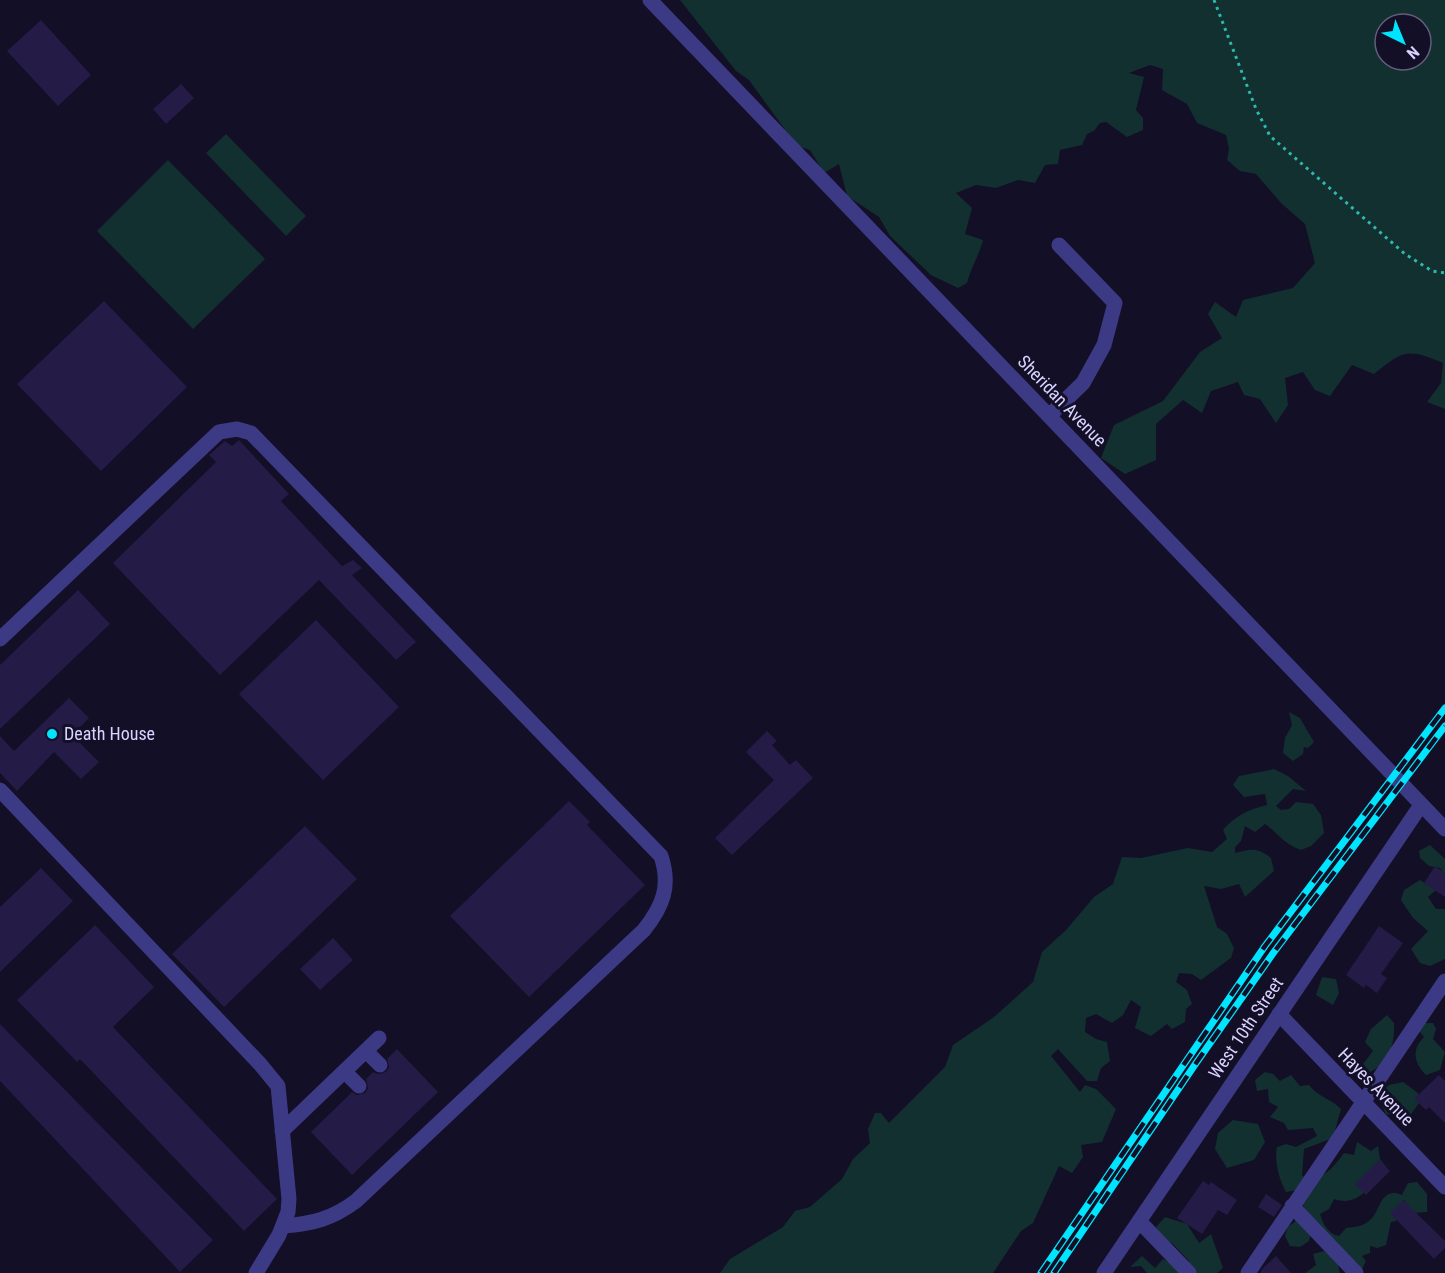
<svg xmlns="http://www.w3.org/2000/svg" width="1445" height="1273" font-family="'Roboto Condensed',sans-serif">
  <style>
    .green { fill: #12302f; fill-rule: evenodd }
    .building { fill: #241b47 }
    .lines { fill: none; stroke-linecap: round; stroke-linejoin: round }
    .path { stroke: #2fb8b0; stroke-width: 3; stroke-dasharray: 3 4.5; stroke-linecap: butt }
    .minor { stroke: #3d3a85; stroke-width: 15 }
    .rail-casing { stroke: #00e5ff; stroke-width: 7 }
    .rail { stroke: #130f26; stroke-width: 4.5; stroke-dasharray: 14; stroke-linecap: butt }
    .poi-dot { fill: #00e5ff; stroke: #130f26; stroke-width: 2 }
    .labels { text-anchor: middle; stroke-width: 6; stroke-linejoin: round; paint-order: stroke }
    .street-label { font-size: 18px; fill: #d9d4ff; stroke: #130f26 }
    .poi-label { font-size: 18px; fill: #d9d4ff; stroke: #130f26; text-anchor: start }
  </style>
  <rect width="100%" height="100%" fill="#130f26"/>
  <path class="green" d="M 680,0 L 1445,0 L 1445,409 L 1427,402 L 1441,383 L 1443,363 C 1408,348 1403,350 1374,374 L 1352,365 L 1330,396 L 1315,390 L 1303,372 L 1285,378 L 1288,405 L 1276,423 L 1260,399 L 1244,395 L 1238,382 L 1211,391 L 1202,413 L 1183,400 L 1156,424 L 1156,460 L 1125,474 L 1101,458 L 1114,425 L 1163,401 L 1200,352 L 1222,338 L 1208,314 L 1215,302 L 1236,317 L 1243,300 L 1293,288 L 1315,263 L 1305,224 L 1281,203 L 1256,174 L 1240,171 L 1227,160 L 1229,149 L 1226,135 L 1197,123 L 1187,104 L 1162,90 L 1163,69 L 1150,65 L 1129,73 L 1144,77 L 1136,110 L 1143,118 L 1143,130 L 1127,137 L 1106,122 L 1100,123 L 1094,131 L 1087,134 L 1082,145 L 1060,150 L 1058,164 L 1045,165 L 1035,183 L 1018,180 L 996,188 L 976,185 L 956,193 L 972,208 L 965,234 L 983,240 C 979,256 971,267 967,283 L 958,288 L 931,275 L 890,236 L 879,217 L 847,196 L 839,164 L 824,173 L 810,150 L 797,146 L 749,80 L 736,71 ZM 1385,24 L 1421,24 L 1421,60 L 1385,60 Z
    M 226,134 L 306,216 L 286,236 L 206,153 Z
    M 168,160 L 265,259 L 193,329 L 97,231 Z
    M 1289,712 L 1300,718 L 1314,742 L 1308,748 L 1304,747 L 1303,754 L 1293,761 L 1283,753 L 1285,738 L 1292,725 Z
    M 1274,769 L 1288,776 L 1306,791 L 1293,789 L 1276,806 L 1281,810 L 1289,809 L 1296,802 L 1313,804 L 1321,815 L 1324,833 L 1311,846 L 1301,850 C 1283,843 1280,835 1265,824 L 1255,832 L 1245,826 L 1241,841 L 1235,847 L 1235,853 C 1251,849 1257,847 1271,858 L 1274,871 L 1245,897 L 1239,884 L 1221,889 L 1204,886 L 1217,927 L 1227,934 L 1234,948 L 1231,958 L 1201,980 L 1192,974 L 1179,973 L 1176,982 L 1187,990 L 1192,1004 L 1186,1009 L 1185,1022 L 1172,1029 L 1167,1024 L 1151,1036 L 1135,1028 L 1141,1007 L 1131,1000 L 1123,1015 L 1112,1023 L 1096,1014 L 1086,1018 L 1085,1032 L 1096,1039 L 1107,1042 L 1110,1061 L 1101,1068 L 1097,1081 L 1087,1081 L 1058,1049 L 1051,1056 L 1080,1092 L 1085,1085 L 1096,1089 L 1116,1109 L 1102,1142 L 1081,1145 L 1083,1157 L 1072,1173 L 1059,1166 L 1033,1223 L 1021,1231 L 993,1273 L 720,1273 L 730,1259 L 783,1227 L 795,1211 L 810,1207 L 842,1179 L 853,1159 L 870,1143 L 868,1129 L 875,1113 L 881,1113 L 889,1123 L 945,1067 L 953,1045 L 994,1017 L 1033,982 L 1042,952 L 1066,930 L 1094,897 L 1113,884 L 1122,857 L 1141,858 L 1188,848 L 1212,852 L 1227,839 L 1223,830 C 1235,816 1249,809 1267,805 L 1265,794 L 1244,797 L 1233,785 L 1239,776 Z
    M 1430,845 L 1445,859 L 1445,875 L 1440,868 L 1429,866 L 1420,858 L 1419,851 Z
    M 1420,880 L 1436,890 L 1428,897 L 1436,909 L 1445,909 L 1445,959 L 1430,966 L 1420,963 L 1411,949 L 1428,931 L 1413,918 L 1401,900 L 1404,890 Z
    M 1322,977 L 1336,979 L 1339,993 L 1333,1005 L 1316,995 Z
    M 1387,1015 L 1394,1023 C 1395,1043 1390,1063 1370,1072 L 1363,1064 L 1373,1051 L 1365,1042 L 1371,1029 Z
    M 1422,1023 L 1433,1023 L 1436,1029 L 1433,1039 L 1445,1052 L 1440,1070 L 1426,1075 C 1414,1063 1411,1050 1424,1037 L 1419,1031 Z
    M 1265,1072 L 1273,1074 L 1280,1081 L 1291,1075 L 1300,1086 L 1309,1085 C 1317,1096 1331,1099 1341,1109 L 1333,1138 L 1304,1149 L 1302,1176 C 1323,1181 1332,1169 1344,1153 L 1354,1155 L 1357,1142 L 1371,1151 L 1378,1146 L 1380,1159 L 1387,1168 C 1371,1184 1359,1208 1334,1199 L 1329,1209 L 1320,1214 C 1323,1224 1328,1234 1339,1236 L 1346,1228 C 1356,1227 1365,1226 1372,1218 C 1380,1210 1381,1186 1402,1195 L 1408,1183 L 1417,1182 L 1427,1194 L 1427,1212 L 1412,1213 L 1404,1200 L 1396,1221 L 1391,1222 L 1386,1245 L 1377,1248 L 1370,1246 L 1370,1253 L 1362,1256 L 1366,1261 L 1361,1271 L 1306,1212 L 1297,1190 L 1286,1192 C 1279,1179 1274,1161 1277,1147 L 1286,1144 L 1296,1147 L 1317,1136 L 1313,1128 L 1288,1130 L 1284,1123 L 1270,1117 L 1278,1107 L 1269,1102 L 1268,1089 L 1257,1091 L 1255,1080 Z
    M 1403,1082 L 1418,1093 L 1419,1103 L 1409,1117 L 1386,1114 L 1382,1106 L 1387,1098 L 1384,1089 L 1389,1085 Z
    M 1233,1120 L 1258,1124 L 1265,1142 L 1254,1160 L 1227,1168 L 1215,1149 L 1218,1133 Z
    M 1165,1217 L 1187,1224 L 1199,1243 L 1211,1234 L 1223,1268 L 1217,1273 L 1184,1273 L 1189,1261 L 1172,1243 L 1164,1241 L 1156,1227 Z
    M 1297,1220 L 1311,1232 L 1309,1241 L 1300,1247 L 1290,1246 L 1285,1236 L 1288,1227 Z
    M 1324,1251 L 1336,1257 L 1340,1273 L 1305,1273 L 1316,1265 L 1313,1254 Z
    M 1142,1256 L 1155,1268 L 1163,1259 L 1175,1265 L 1179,1273 L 1147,1273 L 1141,1266 L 1130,1267 Z"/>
  <path class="building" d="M 41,20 L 91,75 L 58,106 L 7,51 Z
    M 181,84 L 194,98 L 166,124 L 153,109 Z
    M 104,301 L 187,387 L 101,471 L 17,384 Z
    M 239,440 L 289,494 L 281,501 L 342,566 L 353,560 L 362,568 L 352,575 L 416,642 L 396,660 L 319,580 L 220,675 L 113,563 L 216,462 L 209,455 L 225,441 L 232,446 Z
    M 78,590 L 110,624 L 0,729 L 0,665 Z
    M 316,620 L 399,707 L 323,780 L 239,694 Z
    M 69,698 L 89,718 L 72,735 L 99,762 L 81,779 L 54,752 L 17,791 L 0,773 L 0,736 L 14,751 Z
    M 767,731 L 777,741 L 772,745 L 790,765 L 796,760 L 813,778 L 732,855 L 715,838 L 774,780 L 746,752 Z
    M 569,801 L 590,822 L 587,825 L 645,885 L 529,997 L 450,916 Z
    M 305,826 L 357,879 L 224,1007 L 172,954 Z
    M 1435,866 L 1445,873 L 1445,897 L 1424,883 Z
    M 41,868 L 73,901 L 0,972 L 0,907 Z
    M 95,925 L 154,987 L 113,1027 L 277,1199 L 244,1231 L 80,1059 L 77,1062 L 17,1000 Z
    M 1379,926 L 1403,943 L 1381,974 L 1387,978 L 1377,993 L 1366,985 L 1364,988 L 1346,975 Z
    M 333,938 L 353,960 L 320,990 L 300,969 Z
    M 0,1024 L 213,1240 L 180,1272 L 0,1081 Z
    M 397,1049 L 438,1092 L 352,1175 L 311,1132 L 352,1092 L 357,1095 L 365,1093 L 368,1088 L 366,1079 L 373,1072 L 378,1074 L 386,1072 L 389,1067 L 387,1059 Z
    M 1439,1075 L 1445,1081 L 1445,1123 L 1429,1107 L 1426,1110 L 1414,1099 Z
    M 1379,1160 L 1390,1171 L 1366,1195 L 1355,1184 Z
    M 1203,1181 L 1209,1185 L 1211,1182 L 1237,1200 L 1227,1215 L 1218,1210 L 1202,1234 L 1177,1218 Z
    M 1266,1194 L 1282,1205 L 1274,1217 L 1258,1207 Z
    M 1403,1200 L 1445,1241 L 1445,1248 L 1434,1259 L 1390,1213 Z
    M 1276,1256 L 1291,1273 L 1260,1273 L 1263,1268 Z"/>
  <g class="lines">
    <path class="path" d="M 1214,0 L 1256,109 L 1270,136 L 1405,254 L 1432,271 L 1445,273"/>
    <path class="minor" d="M 650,0 L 1445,829
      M 1049,416 L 1083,383 L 1104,345 L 1115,303 L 1059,245
      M 0,639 L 219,432 L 237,429 L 251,433 L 661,856 C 671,886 663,906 644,930 L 356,1201 C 332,1219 312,1224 283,1226
      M 0,790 L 260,1064 L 278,1086 L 289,1199 L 288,1212 L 279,1235 L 256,1273
      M 1279,1014 L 1445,1187
      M 366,1051 L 380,1065
      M 345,1072 L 359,1086
      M 282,1131 L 379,1038
      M 1292,1206 L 1356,1273
      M 1139,1221 L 1189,1273
      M 1104,1273 L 1421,805
      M 1248,1273 L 1445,981"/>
    <defs>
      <path id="rail" d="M 1041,1273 L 1265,946 L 1445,708
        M 1054,1273 L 1194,1066 L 1274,952 L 1445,726"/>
    </defs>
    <use href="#rail" class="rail-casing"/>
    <use href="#rail" class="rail"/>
  </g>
  <circle class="poi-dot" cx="52" cy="734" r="6"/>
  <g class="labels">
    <g class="street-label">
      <text transform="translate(1062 401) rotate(46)" y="6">Sheridan Avenue</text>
      <text transform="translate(1246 1028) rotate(-56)" y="6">West 10th Street</text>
      <text transform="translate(1376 1087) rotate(46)" y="6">Hayes Avenue</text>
    </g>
    <g class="poi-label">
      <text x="64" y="740">Death House</text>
    </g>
  </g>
  <g transform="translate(1403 42) rotate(137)"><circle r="28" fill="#130f26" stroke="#625e7d" stroke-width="1.5"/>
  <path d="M0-4.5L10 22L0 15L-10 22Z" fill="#00e5ff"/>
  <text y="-9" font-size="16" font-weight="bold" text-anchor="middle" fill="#d9d4ff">N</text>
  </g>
</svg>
